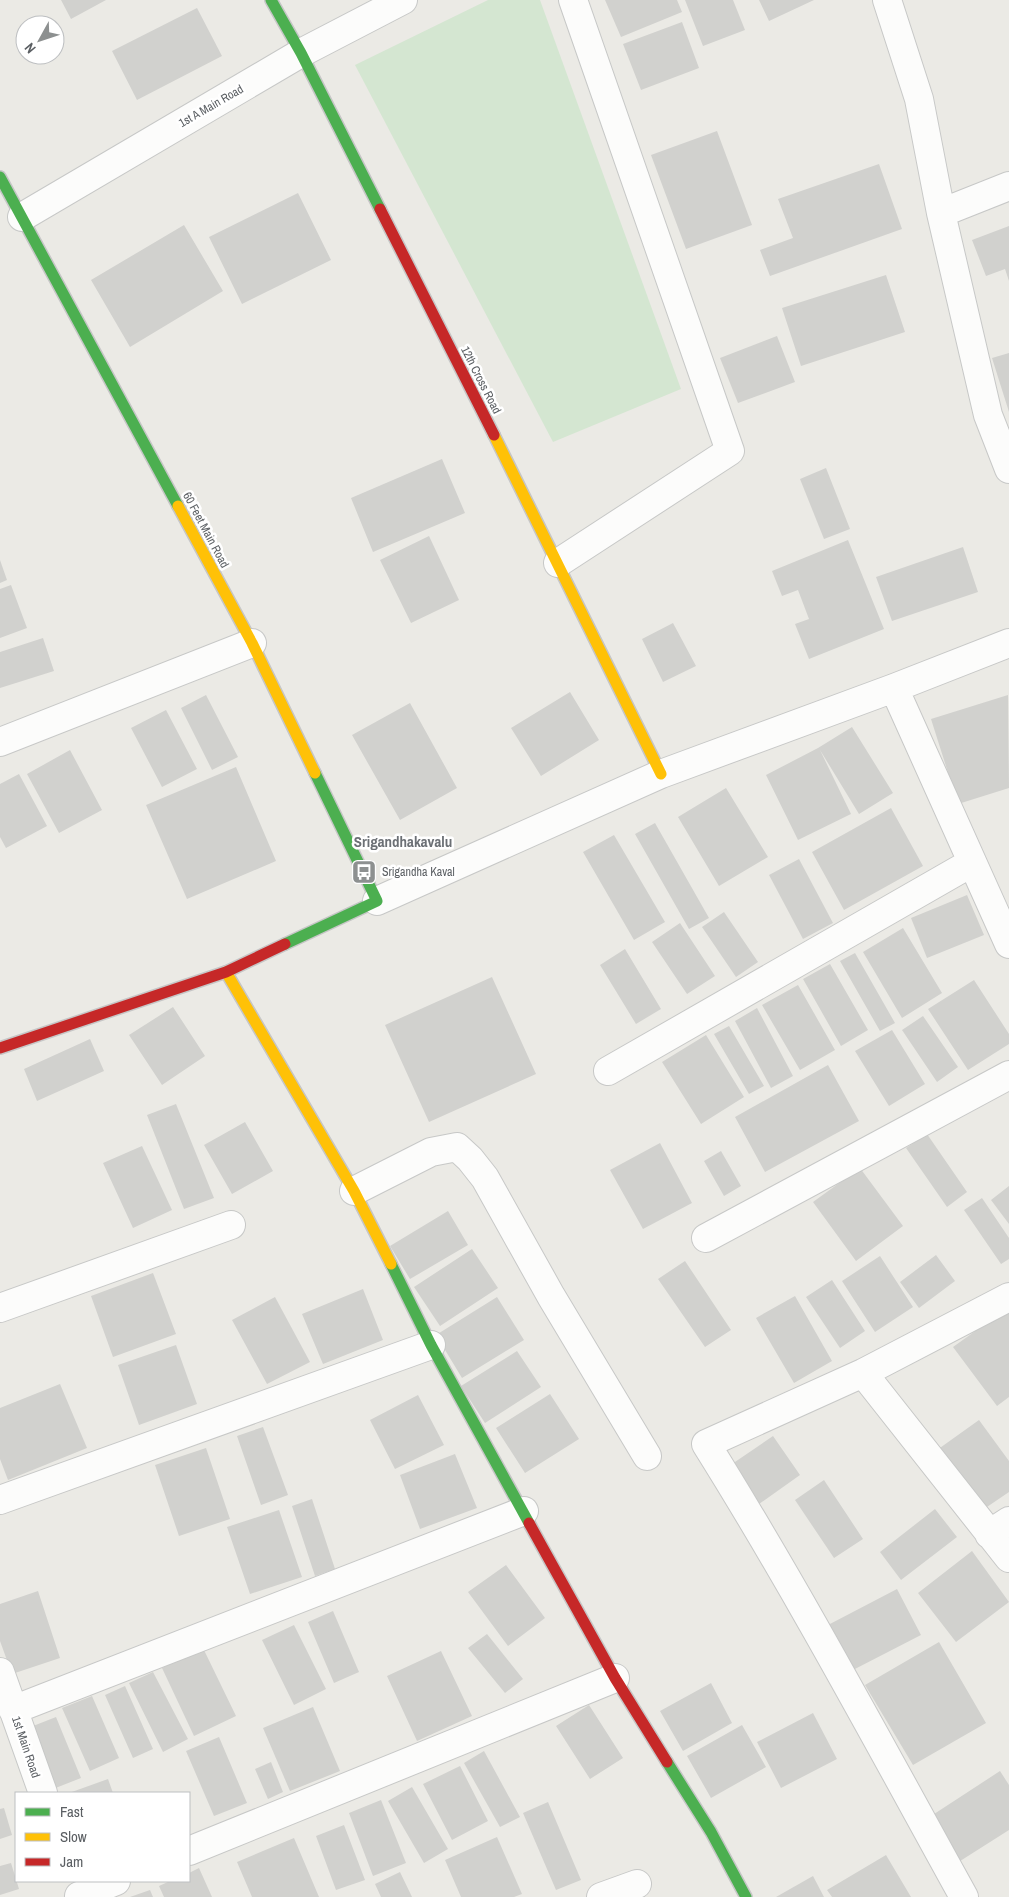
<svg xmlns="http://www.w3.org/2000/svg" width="1009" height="1897" font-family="'Archivo Narrow',sans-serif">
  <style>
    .green { fill: #d4e6d1 }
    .building { fill: #d1d1ce }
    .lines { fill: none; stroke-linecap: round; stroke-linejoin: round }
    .street-casing { stroke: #c7c8c7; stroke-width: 30 }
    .fast-casing { stroke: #c6c6c6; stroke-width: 14 }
    .slow-casing { stroke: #c6c6c6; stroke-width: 14 }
    .jam-casing { stroke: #c6c6c6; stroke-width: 14 }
    .street { stroke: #fcfcfb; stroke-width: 28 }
    .fast { stroke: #4caf50; stroke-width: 11 }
    .slow { stroke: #ffc107; stroke-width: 11 }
    .jam { stroke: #c62828; stroke-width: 11 }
    .labels { text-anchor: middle; stroke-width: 5; stroke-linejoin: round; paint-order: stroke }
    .street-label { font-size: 12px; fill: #5b5f63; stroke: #fff }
    .poi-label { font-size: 12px; fill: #5b5f63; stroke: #fff; text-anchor: start }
    .quarter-label { font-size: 15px; font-weight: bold; fill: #6c7075; stroke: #fff }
  </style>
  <rect width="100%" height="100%" fill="#ebeae5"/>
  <path class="green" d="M 488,0 L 540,0 L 681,389 L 553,442 L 355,65 Z"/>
  <path class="building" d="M 61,0 L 106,0 L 71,19 Z
    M 605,0 L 677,0 L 682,12 L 621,37 Z
    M 685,0 L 733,0 L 745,30 L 703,46 Z
    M 759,0 L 814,0 L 769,21 Z
    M 197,8 L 222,56 L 137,100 L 112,51 Z
    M 682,22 L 699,68 L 641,90 L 623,44 Z
    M 717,131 L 752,225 L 686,249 L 651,155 Z
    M 879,164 L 902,229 L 770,276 L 760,250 L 793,238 L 778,199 Z
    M 298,193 L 331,260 L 242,304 L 209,237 Z
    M 184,225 L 223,291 L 130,347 L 91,280 Z
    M 1009,226 L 1009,281 L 1005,269 L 986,276 L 972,240 Z
    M 886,275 L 905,332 L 801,366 L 782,308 Z
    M 777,336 L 795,382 L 738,403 L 720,358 Z
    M 1009,353 L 1009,412 L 992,358 Z
    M 442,459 L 465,513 L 373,552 L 351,498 Z
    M 826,468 L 850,529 L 824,539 L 800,479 Z
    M 429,536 L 459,600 L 411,623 L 380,560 Z
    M 848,540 L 884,629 L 809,659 L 795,624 L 809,619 L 798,590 L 782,596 L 772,571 Z
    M 963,547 L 978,592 L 892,621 L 876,577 Z
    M 0,560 L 7,580 L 0,583 Z
    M 11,585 L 27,628 L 0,638 L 0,589 Z
    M 673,623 L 696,666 L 663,682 L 642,639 Z
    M 43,638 L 54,671 L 0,688 L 0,652 Z
    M 570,692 L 599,740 L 541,776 L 511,728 Z
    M 206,695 L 238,757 L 212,770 L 181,708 Z
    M 1008,695 L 1009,788 L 958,804 L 931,719 Z
    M 410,703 L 457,788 L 400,820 L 352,735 Z
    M 166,710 L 197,769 L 162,787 L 131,728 Z
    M 852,727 L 893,793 L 859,814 L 820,750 L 851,814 L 798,840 L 766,775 L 818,748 Z
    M 70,750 L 102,810 L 59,833 L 27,774 Z
    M 236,767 L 276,861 L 187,899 L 146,805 Z
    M 19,774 L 47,826 L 6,848 L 0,837 L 0,784 Z
    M 726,788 L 768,857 L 719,886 L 678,817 Z
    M 891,808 L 923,866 L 844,910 L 812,852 Z
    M 655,823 L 709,918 L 689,929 L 635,834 Z
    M 614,835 L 665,922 L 634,940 L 583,852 Z
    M 799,859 L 833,923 L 803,939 L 769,875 Z
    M 967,895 L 984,935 L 927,958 L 911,918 Z
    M 724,912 L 758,962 L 736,977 L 702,927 Z
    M 680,923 L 715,976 L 687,994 L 652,942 Z
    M 903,928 L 942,993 L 902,1018 L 863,952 Z
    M 625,949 L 661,1009 L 636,1024 L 600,965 Z
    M 855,953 L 895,1023 L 880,1031 L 840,961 Z
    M 830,964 L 868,1030 L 841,1046 L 803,979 Z
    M 492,977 L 536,1074 L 429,1122 L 385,1025 Z
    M 974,980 L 1009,1034 L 1009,1044 L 968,1070 L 928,1009 Z
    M 798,985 L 835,1050 L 800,1070 L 762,1005 Z
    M 173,1007 L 205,1056 L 162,1085 L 129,1035 Z
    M 757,1008 L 793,1076 L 771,1088 L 735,1021 Z
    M 923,1016 L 958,1067 L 937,1082 L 902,1030 Z
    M 729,1026 L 764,1086 L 749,1094 L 714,1034 Z
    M 892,1030 L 925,1084 L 889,1106 L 855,1051 Z
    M 706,1035 L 744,1097 L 701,1124 L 662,1062 Z
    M 90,1039 L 104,1071 L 37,1101 L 24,1069 Z
    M 828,1065 L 859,1121 L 765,1172 L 735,1117 Z
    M 176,1104 L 214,1198 L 184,1209 L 147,1115 Z
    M 245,1122 L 273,1171 L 232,1194 L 204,1145 Z
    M 927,1134 L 967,1192 L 947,1207 L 906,1148 Z
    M 660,1143 L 692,1203 L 643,1229 L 610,1170 Z
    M 142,1146 L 172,1210 L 133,1228 L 103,1163 Z
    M 721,1151 L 741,1186 L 724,1196 L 704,1161 Z
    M 860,1168 L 903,1226 L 856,1261 L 813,1202 Z
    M 1009,1186 L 1009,1224 L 991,1200 Z
    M 982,1198 L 1009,1238 L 1009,1259 L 1001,1264 L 964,1210 Z
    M 448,1211 L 468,1245 L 410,1279 L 390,1246 Z
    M 472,1249 L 498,1288 L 440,1326 L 414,1287 Z
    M 936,1255 L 955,1281 L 919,1308 L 900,1282 Z
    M 880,1256 L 913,1307 L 875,1332 L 842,1281 Z
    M 685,1261 L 731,1330 L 705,1347 L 658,1279 Z
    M 153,1273 L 176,1334 L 113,1357 L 91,1296 Z
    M 832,1280 L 865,1331 L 840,1348 L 806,1297 Z
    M 363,1289 L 383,1340 L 323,1364 L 302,1314 Z
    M 795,1296 L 832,1361 L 794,1383 L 756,1318 Z
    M 275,1297 L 310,1362 L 267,1384 L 232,1320 Z
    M 497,1297 L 524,1340 L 462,1378 L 436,1335 Z
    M 1009,1307 L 1009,1397 L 997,1406 L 953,1347 Z
    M 176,1345 L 197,1404 L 139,1425 L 118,1365 Z
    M 517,1351 L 541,1387 L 485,1423 L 461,1386 Z
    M 60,1384 L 87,1448 L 8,1480 L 0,1459 L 0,1408 Z
    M 550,1394 L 579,1439 L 525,1473 L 496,1428 Z
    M 418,1395 L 444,1445 L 395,1469 L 370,1420 Z
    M 979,1420 L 1009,1461 L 1009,1492 L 981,1511 L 937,1450 Z
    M 263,1427 L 288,1495 L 261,1505 L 237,1436 Z
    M 773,1436 L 800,1475 L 759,1504 L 732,1464 Z
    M 206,1448 L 230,1519 L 179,1536 L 155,1465 Z
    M 455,1454 L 477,1508 L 420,1529 L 400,1475 Z
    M 824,1480 L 863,1539 L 834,1558 L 795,1500 Z
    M 312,1499 L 335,1569 L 315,1576 L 292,1506 Z
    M 935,1509 L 957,1537 L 901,1580 L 880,1552 Z
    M 279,1510 L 302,1577 L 250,1594 L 227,1527 Z
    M 972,1551 L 1009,1602 L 956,1642 L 918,1593 Z
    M 506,1565 L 545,1618 L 508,1646 L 468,1592 Z
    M 897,1589 L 921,1635 L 851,1671 L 828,1625 Z
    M 38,1591 L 60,1658 L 12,1674 L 0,1641 L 0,1604 Z
    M 333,1611 L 359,1672 L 334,1683 L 308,1622 Z
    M 294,1625 L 326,1689 L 294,1705 L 262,1640 Z
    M 487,1634 L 523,1679 L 505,1693 L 468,1648 Z
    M 939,1642 L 986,1723 L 913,1765 L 865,1685 Z
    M 203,1648 L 236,1716 L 194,1736 L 162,1668 Z
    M 441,1651 L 472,1716 L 417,1741 L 387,1676 Z
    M 153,1672 L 188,1739 L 163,1752 L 129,1683 Z
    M 711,1683 L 732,1723 L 683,1751 L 660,1711 Z
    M 125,1686 L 153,1749 L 133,1758 L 105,1695 Z
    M 92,1696 L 119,1758 L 90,1771 L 62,1708 Z
    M 589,1705 L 623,1758 L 590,1779 L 556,1726 Z
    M 313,1707 L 340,1771 L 290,1791 L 263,1728 Z
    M 813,1713 L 837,1759 L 781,1788 L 757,1742 Z
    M 56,1717 L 81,1778 L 53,1789 L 28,1728 Z
    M 742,1725 L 766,1767 L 711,1798 L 687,1756 Z
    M 219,1737 L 247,1803 L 214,1816 L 186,1751 Z
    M 484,1751 L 520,1817 L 500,1827 L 464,1763 Z
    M 271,1762 L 283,1792 L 268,1799 L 255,1769 Z
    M 460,1766 L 488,1821 L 452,1840 L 423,1784 Z
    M 1000,1771 L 1009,1785 L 1009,1830 L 957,1863 L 928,1818 Z
    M 108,1779 L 113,1793 L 69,1793 Z
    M 412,1787 L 448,1849 L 424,1863 L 388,1801 Z
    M 381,1800 L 406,1863 L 373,1876 L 349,1813 Z
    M 548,1802 L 581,1880 L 556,1890 L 523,1813 Z
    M 4,1808 L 12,1835 L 0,1839 L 0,1809 Z
    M 344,1825 L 365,1880 L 336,1890 L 316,1836 Z
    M 497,1837 L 522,1894 L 514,1897 L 461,1897 L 445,1860 Z
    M 294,1838 L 319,1897 L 252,1897 L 237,1862 Z
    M 886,1855 L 911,1897 L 832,1897 L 827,1890 Z
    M 11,1863 L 19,1889 L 0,1895 L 0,1866 Z
    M 199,1868 L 212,1897 L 164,1897 L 159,1886 L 170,1881 L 189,1881 L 189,1873 Z
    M 400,1872 L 412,1897 L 381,1897 L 375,1884 Z
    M 813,1876 L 824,1897 L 776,1897 Z
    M 150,1890 L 153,1897 L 130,1897 Z"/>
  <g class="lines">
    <defs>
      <path id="street" d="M 887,0 L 919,99 L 941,213 L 988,415 L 1009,469
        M 941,213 L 1009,186
        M 22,217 L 301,53 L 403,0
        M 558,563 L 730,451 L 573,0
        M 894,688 L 1009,944
        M 0,742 L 252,643
        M 377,901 L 661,774 L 894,688 L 1009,643
        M 608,1071 L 971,863
        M 354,1191 L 431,1152 L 457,1147 L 470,1159 L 485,1178 L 551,1296 L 647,1456
        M 706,1238 L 1009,1075
        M 0,1308 L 231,1225
        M 863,1373 L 1009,1558
        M 0,1500 L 431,1345
        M 989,1534 L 1009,1521
        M 0,1672 L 43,1793
        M 13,1710 L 524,1511
        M 189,1851 L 615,1678
        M 79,1896 L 116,1881
        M 601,1897 L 637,1884
        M 964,1897 C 880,1745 798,1591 706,1444 L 863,1373 L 1009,1297"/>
      <path id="fast" d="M 271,0 L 301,53 L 380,209
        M 0,177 L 178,506
        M 285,944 L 377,901 L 315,773
        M 391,1264 L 431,1345 L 529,1523
        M 667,1762 L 711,1832 L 746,1897"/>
      <path id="slow" d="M 494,435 L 661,774
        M 178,506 L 252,643 L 315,773
        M 226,972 L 354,1191 L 391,1264"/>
      <path id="jam" d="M 380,209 L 494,435
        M 0,1048 L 226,972 L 285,944
        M 529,1523 L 615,1678 L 667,1762"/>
    </defs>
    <use href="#street" class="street-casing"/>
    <use href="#fast" class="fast-casing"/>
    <use href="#slow" class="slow-casing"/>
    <use href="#jam" class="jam-casing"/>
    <use href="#street" class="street"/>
    <use href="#fast" class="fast"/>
    <use href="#slow" class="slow"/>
    <use href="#jam" class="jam"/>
  </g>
  <defs>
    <symbol id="bus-square" viewBox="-11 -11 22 22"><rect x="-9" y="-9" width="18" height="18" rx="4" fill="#8d9090" stroke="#fff"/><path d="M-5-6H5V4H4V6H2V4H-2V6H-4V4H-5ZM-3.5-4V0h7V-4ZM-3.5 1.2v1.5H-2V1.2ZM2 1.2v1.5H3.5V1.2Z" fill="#fff"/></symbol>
  </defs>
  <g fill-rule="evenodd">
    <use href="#bus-square" x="350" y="858" width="28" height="28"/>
  </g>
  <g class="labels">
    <g class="street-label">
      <text transform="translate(211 106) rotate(-30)" y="4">1st A Main Road</text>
      <text transform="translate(481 380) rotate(63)" y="4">12th Cross Road</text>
      <text transform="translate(206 530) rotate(62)" y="4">60 Feet Main Road</text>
      <text transform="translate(26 1747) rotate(71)" y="4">1st Main Road</text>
    </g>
    <g class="poi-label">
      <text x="382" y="876">Srigandha Kaval</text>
    </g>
    <g class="quarter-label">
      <text x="403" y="847">Srigandhakavalu</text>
    </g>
  </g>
  <rect x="15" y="1792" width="175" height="90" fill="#ffffff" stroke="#bdbfc1"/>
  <rect x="25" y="1808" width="25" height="8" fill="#4caf50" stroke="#bdbfc1"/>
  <text x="60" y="1817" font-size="15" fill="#5b5f63">Fast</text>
  <rect x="25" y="1833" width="25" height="8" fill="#ffc107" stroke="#bdbfc1"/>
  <text x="60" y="1842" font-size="15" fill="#5b5f63">Slow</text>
  <rect x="25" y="1858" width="25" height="8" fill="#c62828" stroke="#bdbfc1"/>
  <text x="60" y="1867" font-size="15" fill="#5b5f63">Jam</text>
  <g transform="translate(40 40) rotate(230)"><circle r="24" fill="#ffffff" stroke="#bdbfc1"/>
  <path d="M0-4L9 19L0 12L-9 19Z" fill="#8d9090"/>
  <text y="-8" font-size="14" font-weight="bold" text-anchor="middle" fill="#5b5f63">N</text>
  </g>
</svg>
